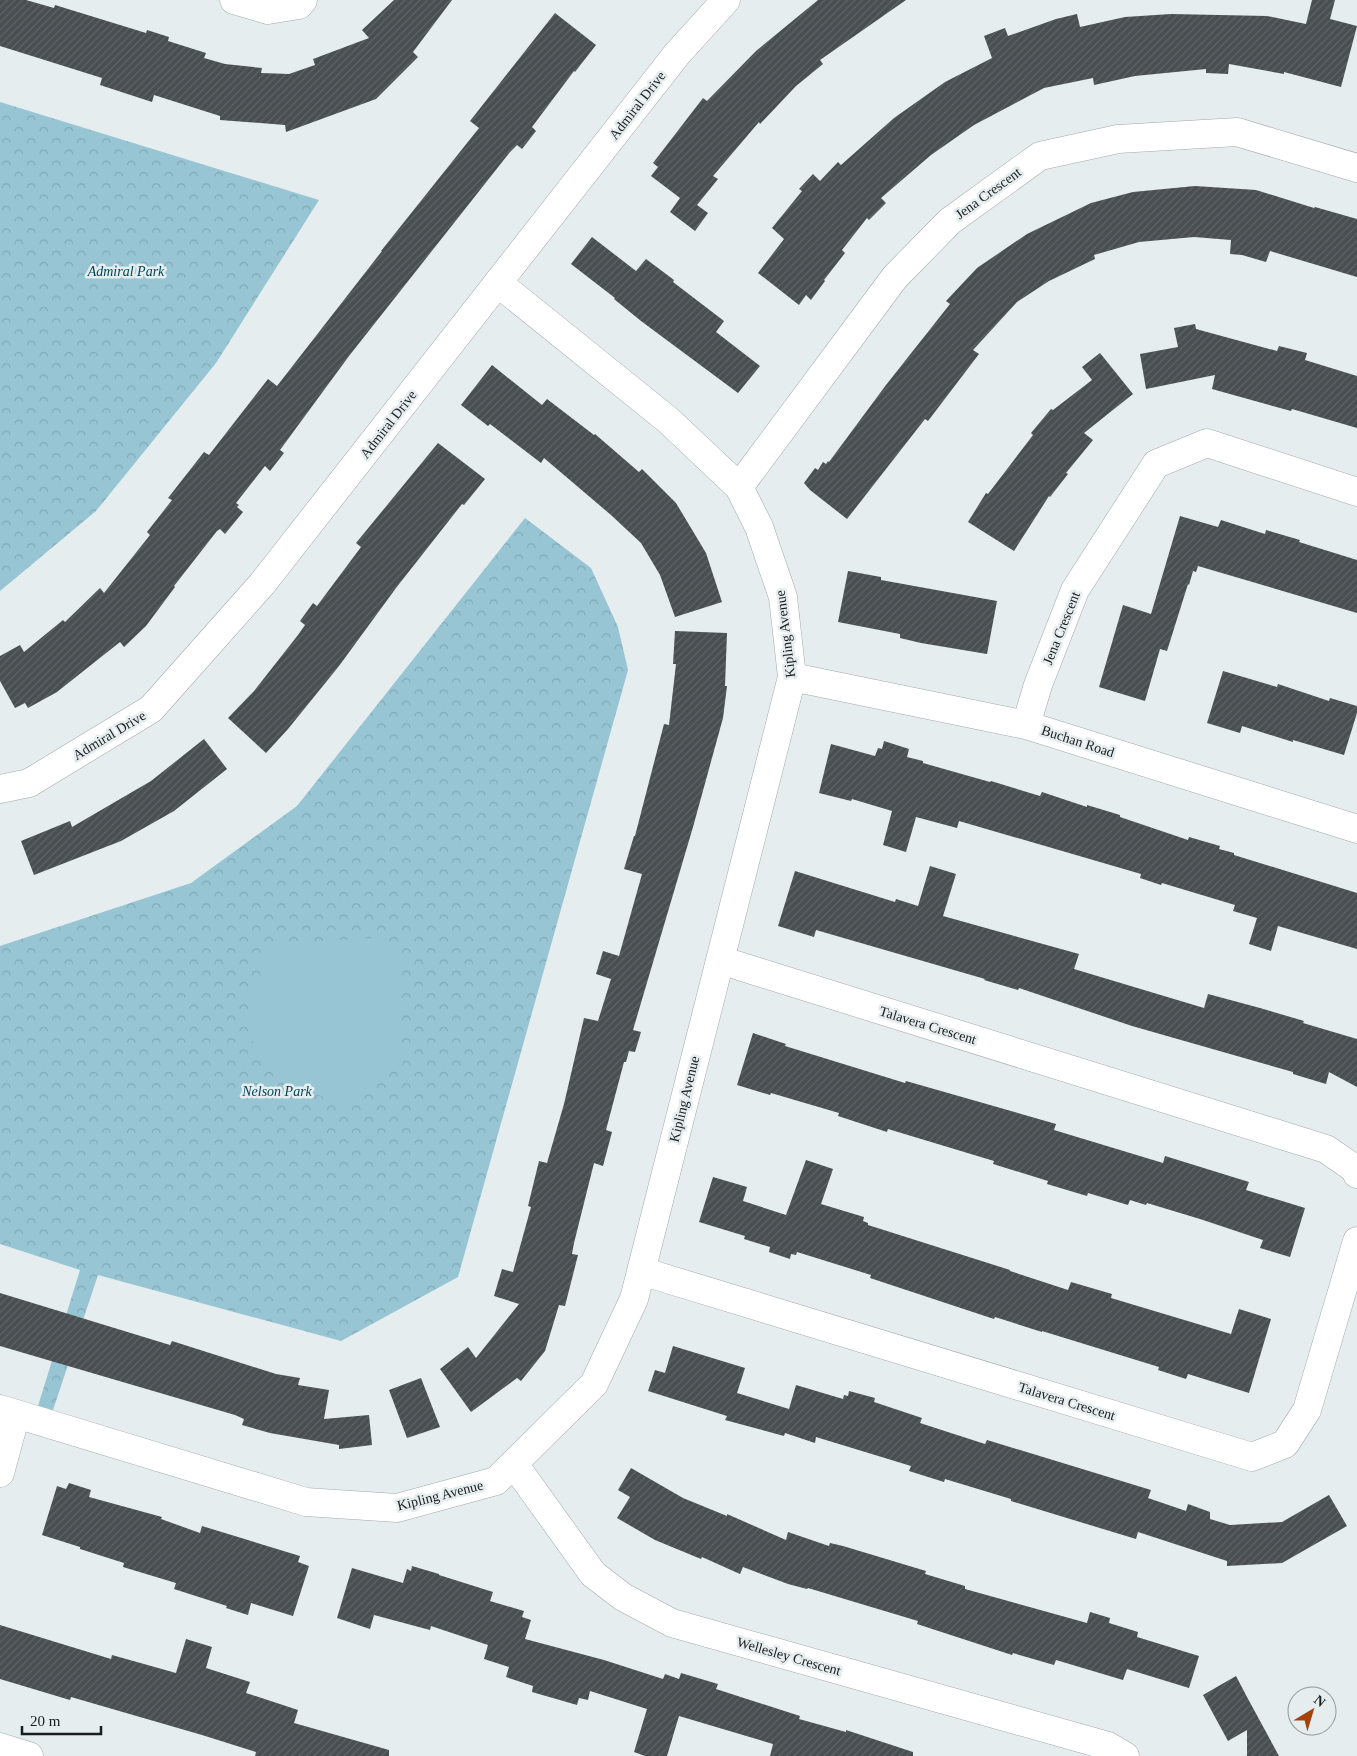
<svg xmlns="http://www.w3.org/2000/svg" width="1357" height="1756" font-family="'Times New Roman',serif">
  <style>
    .forest { fill: url(#forest-crowns) }
    .garden { fill: #97c5d4 }
    .building { fill: url(#building-hatch) }
    .lines { fill: none; stroke-linecap: round; stroke-linejoin: round }
    .minor-casing { stroke: #a2a9ac; stroke-width: 29 }
    .tertiary-casing { stroke: #a2a9ac; stroke-width: 29 }
    .minor { stroke: #fff; stroke-width: 28 }
    .tertiary { stroke: #fff; stroke-width: 28 }
    .labels { text-anchor: middle; stroke-width: 5; stroke-linejoin: round; paint-order: stroke }
    .street-label { font-size: 14px; fill: #1a1d1e; stroke: #e5edef }
    .park-label { font-size: 14px; font-style: italic; fill: #004657; stroke: #e5edef }
  </style>
  <defs>
    <pattern id="forest-crowns" width="20" height="18" patternUnits="userSpaceOnUse" patternTransform="scale(1.25)"><rect width="20" height="18" fill="#97c5d4"/><path d="M2 6a3 3 0 1 1 6 0M12 15a3 3 0 1 1 6 0" fill="none" stroke="#82a9b6"/></pattern>
    <pattern id="building-hatch" width="6" height="6" patternUnits="userSpaceOnUse" patternTransform="scale(1.25)"><rect width="6" height="6" fill="#484e51"/><path d="M-1 1l2-2M0 6l6-6M5 7l2-2" fill="none" stroke="#5f6466"/></pattern>
  </defs>
  <rect width="100%" height="100%" fill="#e5edef"/>
  <path class="forest" d="M 0,102 L 319,200 L 216,363 L 96,511 L 0,591 Z
    M 525,518 L 591,568 L 618,627 L 628,670 L 458,1277 L 341,1341 L 98,1275 L 53,1410 L 38,1406 L 80,1270 L 0,1244 L 0,946 L 191,883 L 297,806 Z"/>
  <path class="garden" d="M 382,938 L 398,961 L 403,1064 L 342,1104 L 277,1079 L 249,1036 L 249,1002 L 272,943 Z"/>
  <path class="building" d="M 0,0 L 26,0 L 54,8 L 55,5 L 146,33 L 147,30 L 169,37 L 168,41 L 206,53 L 204,58 L 225,64 L 262,68 L 261,73 L 289,74 L 315,65 L 313,59 L 369,38 L 362,30 L 394,0 L 452,0 L 413,52 L 418,57 L 376,99 L 286,132 L 285,125 L 220,120 L 220,116 L 154,95 L 152,102 L 100,85 L 102,78 L 0,46 Z
    M 818,0 L 906,0 L 820,60 L 823,64 L 796,86 L 760,124 L 759,122 L 713,176 L 718,179 L 697,205 L 708,213 L 695,231 L 670,212 L 680,198 L 651,176 L 658,167 L 653,163 L 703,98 L 707,101 L 756,51 Z
    M 1312,0 L 1335,0 L 1330,19 L 1357,26 L 1341,87 L 1284,72 L 1284,74 L 1229,64 L 1228,74 L 1206,73 L 1206,69 L 1135,76 L 1094,85 L 1093,78 L 1044,88 L 974,125 L 931,155 L 881,198 L 886,203 L 869,220 L 867,218 L 842,250 L 845,253 L 824,280 L 825,281 L 811,300 L 806,295 L 799,305 L 758,273 L 784,239 L 772,228 L 802,191 L 799,189 L 813,174 L 820,181 L 838,162 L 841,165 L 894,118 L 945,82 L 992,58 L 984,36 L 1005,28 L 1008,36 L 1056,19 L 1077,14 L 1080,27 L 1125,17 L 1171,14 L 1267,16 L 1306,24 Z
    M 555,13 L 596,45 L 575,72 L 574,71 L 532,127 L 536,131 L 522,149 L 517,145 L 510,152 L 349,356 L 280,450 L 284,453 L 270,471 L 265,466 L 236,503 L 239,505 L 237,507 L 243,512 L 225,534 L 220,529 L 217,531 L 174,586 L 175,587 L 146,626 L 124,647 L 120,642 L 57,692 L 28,708 L 25,703 L 15,708 L 0,681 L 0,656 L 20,645 L 24,652 L 63,620 L 65,622 L 100,588 L 104,593 L 150,535 L 147,532 L 172,500 L 168,498 L 204,452 L 209,455 L 268,379 L 277,386 L 382,251 L 381,251 L 479,128 L 470,121 Z
    M 1195,186 L 1256,190 L 1314,208 L 1315,207 L 1357,219 L 1357,277 L 1270,251 L 1266,262 L 1242,255 L 1230,254 L 1231,240 L 1194,237 L 1139,242 L 1094,255 L 1095,259 L 1049,281 L 1017,302 L 973,350 L 979,354 L 928,421 L 925,419 L 847,519 L 810,490 L 804,483 L 815,468 L 818,470 L 823,462 L 826,464 L 828,461 L 829,462 L 886,385 L 950,304 L 946,301 L 977,268 L 1027,234 L 1091,203 L 1133,192 Z
    M 592,237 L 636,271 L 646,259 L 674,280 L 673,282 L 724,321 L 716,332 L 760,366 L 738,393 L 641,321 L 614,299 L 615,298 L 571,264 Z
    M 1195,324 L 1196,329 L 1277,351 L 1279,346 L 1307,353 L 1305,360 L 1357,376 L 1357,428 L 1292,409 L 1291,411 L 1212,389 L 1215,375 L 1146,389 L 1140,354 L 1178,347 L 1174,328 Z
    M 1100,353 L 1133,394 L 1084,433 L 1093,440 L 1066,473 L 1068,474 L 1050,497 L 1049,496 L 1014,551 L 968,522 L 986,493 L 988,494 L 1033,435 L 1031,433 L 1051,409 L 1053,410 L 1092,380 L 1082,367 Z
    M 492,365 L 542,405 L 547,399 L 594,435 L 595,434 L 639,472 L 642,469 L 676,503 L 706,553 L 722,602 L 675,617 L 660,575 L 641,543 L 611,515 L 544,458 L 541,463 L 490,424 L 488,426 L 461,405 Z
    M 438,443 L 485,479 L 464,505 L 462,504 L 396,588 L 339,666 L 288,729 L 266,753 L 228,718 L 254,691 L 298,635 L 305,625 L 300,621 L 313,603 L 317,606 L 361,547 L 356,543 Z
    M 1180,516 L 1218,527 L 1221,520 L 1265,534 L 1266,530 L 1300,540 L 1299,542 L 1357,560 L 1357,613 L 1198,566 L 1196,572 L 1193,571 L 1189,585 L 1188,584 L 1167,651 L 1160,649 L 1145,701 L 1099,687 L 1123,605 L 1151,614 Z
    M 848,571 L 881,577 L 881,580 L 997,601 L 987,654 L 921,643 L 900,638 L 900,634 L 838,622 Z
    M 675,631 L 727,633 L 725,686 L 727,686 L 723,718 L 693,827 L 633,1030 L 641,1032 L 635,1052 L 629,1051 L 626,1062 L 624,1062 L 606,1130 L 612,1132 L 603,1166 L 594,1163 L 574,1243 L 572,1254 L 578,1255 L 565,1306 L 559,1305 L 545,1351 L 521,1381 L 517,1378 L 471,1412 L 440,1369 L 468,1347 L 476,1358 L 519,1304 L 494,1296 L 502,1269 L 513,1272 L 531,1207 L 528,1206 L 539,1161 L 547,1163 L 564,1104 L 584,1018 L 598,1021 L 611,979 L 596,974 L 603,951 L 619,956 L 642,874 L 624,869 L 634,836 L 635,836 L 664,724 L 669,725 L 676,664 L 673,664 Z
    M 1223,671 L 1277,687 L 1278,684 L 1329,701 L 1330,698 L 1357,706 L 1357,713 L 1344,755 L 1293,740 L 1293,742 L 1242,726 L 1240,733 L 1207,723 Z
    M 204,739 L 227,769 L 174,811 L 121,841 L 34,875 L 21,841 L 70,821 L 72,827 L 151,781 Z
    M 884,741 L 909,749 L 907,757 L 923,761 L 923,763 L 990,782 L 991,781 L 1040,796 L 1042,792 L 1087,807 L 1087,805 L 1120,815 L 1120,817 L 1188,840 L 1189,837 L 1220,846 L 1219,849 L 1234,853 L 1234,855 L 1357,893 L 1357,949 L 1278,926 L 1271,951 L 1249,944 L 1257,918 L 1233,911 L 1235,905 L 1162,883 L 1161,885 L 1140,878 L 1141,874 L 959,821 L 957,828 L 916,817 L 906,852 L 883,845 L 892,811 L 852,799 L 851,801 L 819,793 L 831,744 L 875,756 L 878,748 L 882,749 Z
    M 930,866 L 956,874 L 943,916 L 1079,954 L 1074,969 L 1204,1008 L 1208,994 L 1260,1008 L 1304,1021 L 1303,1023 L 1357,1039 L 1357,1087 L 1329,1072 L 1326,1084 L 1293,1074 L 1293,1072 L 1132,1026 L 1019,988 L 1018,990 L 984,980 L 985,979 L 816,930 L 814,937 L 778,926 L 795,871 L 895,902 L 896,899 L 918,906 Z
    M 753,1033 L 786,1044 L 785,1046 L 905,1083 L 906,1081 L 1056,1124 L 1054,1130 L 1163,1163 L 1165,1156 L 1249,1182 L 1246,1190 L 1305,1208 L 1290,1257 L 1260,1248 L 1263,1240 L 1200,1219 L 1147,1203 L 1146,1205 L 1130,1200 L 1128,1205 L 1088,1193 L 1087,1196 L 1047,1184 L 1048,1181 L 993,1164 L 994,1161 L 888,1129 L 887,1132 L 838,1116 L 839,1113 L 771,1093 L 770,1095 L 737,1085 Z
    M 806,1160 L 833,1169 L 821,1204 L 864,1217 L 863,1221 L 868,1223 L 868,1225 L 1010,1270 L 1010,1271 L 1068,1290 L 1071,1282 L 1112,1294 L 1111,1298 L 1231,1334 L 1239,1309 L 1271,1319 L 1249,1393 L 1188,1374 L 1186,1379 L 1158,1370 L 1159,1367 L 1042,1331 L 1042,1332 L 995,1317 L 994,1319 L 870,1278 L 871,1275 L 797,1252 L 796,1255 L 791,1254 L 790,1259 L 769,1252 L 770,1247 L 744,1239 L 745,1236 L 699,1222 L 713,1177 L 747,1187 L 743,1201 L 786,1215 Z
    M 0,1293 L 170,1345 L 172,1341 L 276,1374 L 300,1378 L 298,1385 L 329,1390 L 324,1419 L 369,1415 L 372,1445 L 339,1449 L 339,1445 L 270,1433 L 242,1425 L 244,1419 L 235,1415 L 0,1346 Z
    M 673,1346 L 745,1368 L 737,1393 L 789,1409 L 796,1385 L 843,1399 L 844,1395 L 848,1396 L 849,1391 L 875,1398 L 874,1402 L 922,1418 L 920,1423 L 985,1444 L 987,1440 L 1151,1490 L 1148,1498 L 1186,1511 L 1188,1504 L 1210,1512 L 1210,1519 L 1230,1525 L 1282,1522 L 1329,1495 L 1347,1526 L 1282,1563 L 1227,1566 L 1227,1561 L 1138,1532 L 1136,1539 L 1011,1501 L 1011,1499 L 945,1479 L 944,1482 L 909,1471 L 911,1466 L 816,1437 L 815,1443 L 785,1433 L 784,1436 L 725,1420 L 727,1416 L 648,1391 L 655,1370 L 665,1373 Z
    M 421,1378 L 440,1427 L 407,1438 L 389,1390 Z
    M 631,1468 L 683,1498 L 727,1516 L 727,1514 L 786,1540 L 788,1532 L 829,1546 L 830,1543 L 843,1546 L 926,1571 L 925,1574 L 965,1586 L 965,1589 L 1087,1623 L 1090,1612 L 1110,1618 L 1109,1623 L 1138,1632 L 1137,1637 L 1199,1656 L 1189,1688 L 1127,1669 L 1123,1680 L 1056,1660 L 1054,1665 L 1013,1653 L 1012,1655 L 917,1624 L 918,1621 L 808,1588 L 807,1589 L 788,1584 L 743,1567 L 740,1574 L 702,1557 L 701,1559 L 655,1540 L 617,1518 L 630,1497 L 618,1490 Z
    M 69,1483 L 91,1490 L 89,1497 L 162,1517 L 161,1519 L 200,1533 L 202,1526 L 300,1556 L 298,1562 L 309,1566 L 293,1616 L 251,1603 L 248,1615 L 226,1608 L 227,1606 L 174,1589 L 176,1583 L 123,1567 L 124,1563 L 80,1549 L 80,1547 L 42,1535 L 57,1486 L 66,1489 Z
    M 412,1566 L 439,1574 L 439,1575 L 493,1592 L 490,1601 L 524,1611 L 522,1617 L 531,1620 L 525,1639 L 604,1660 L 663,1679 L 665,1674 L 679,1679 L 681,1673 L 718,1684 L 716,1689 L 800,1716 L 799,1719 L 846,1732 L 846,1730 L 913,1752 L 913,1756 L 770,1756 L 773,1744 L 679,1716 L 667,1756 L 645,1756 L 634,1752 L 647,1709 L 590,1691 L 588,1700 L 579,1698 L 577,1705 L 532,1692 L 533,1686 L 506,1677 L 509,1667 L 484,1659 L 488,1645 L 431,1626 L 430,1630 L 374,1615 L 370,1629 L 337,1618 L 352,1568 L 403,1583 L 407,1569 L 411,1571 Z
    M 0,1625 L 111,1659 L 112,1655 L 176,1673 L 186,1639 L 212,1647 L 206,1668 L 250,1682 L 246,1693 L 298,1710 L 294,1723 L 389,1750 L 389,1756 L 255,1756 L 256,1752 L 202,1735 L 71,1697 L 70,1700 L 0,1679 Z
    M 1236,1676 L 1247,1697 L 1279,1756 L 1247,1756 L 1247,1730 L 1228,1741 L 1203,1695 Z"/>
  <g class="lines">
    <defs>
      <path id="minor" d="M 234,0 L 268,10 L 299,5 L 303,0
        M 739,487 L 895,277 L 950,221 L 1040,156 L 1118,139 L 1237,132 L 1357,168
        M 792,677 L 1026,725 L 1357,829
        M 1026,725 L 1038,685 L 1075,590 L 1156,464 L 1207,443 L 1357,492
        M 720,960 L 1326,1149 L 1355,1169 L 1357,1174
        M 641,1271 L 1252,1457 L 1285,1444 L 1307,1410 L 1357,1241
        M 0,1409 L 306,1502 L 397,1508 L 496,1481 L 594,1384 L 634,1299 L 792,677 L 783,597 L 759,527 L 739,487 L 668,420 L 498,283
        M 514,1464 L 593,1574 L 623,1597 L 672,1623 L 1108,1746 L 1125,1756
        M 0,1473 L 16,1414
        M 0,1747 L 29,1756"/>
      <path id="tertiary" d="M 0,789 L 29,783 L 151,709 L 262,584 L 677,54 L 726,0"/>
    </defs>
    <use href="#minor" class="minor-casing"/>
    <use href="#tertiary" class="tertiary-casing"/>
    <use href="#minor" class="minor"/>
    <use href="#tertiary" class="tertiary"/>
  </g>
  <g class="labels">
    <g class="street-label">
      <text transform="translate(637 105) rotate(-52)" y="5">Admiral Drive</text>
      <text transform="translate(988 193) rotate(-36)" y="5">Jena Crescent</text>
      <text transform="translate(388 424) rotate(-52)" y="5">Admiral Drive</text>
      <text transform="translate(1061 628) rotate(-68)" y="5">Jena Crescent</text>
      <text transform="translate(785 634) rotate(-97)" y="5">Kipling Avenue</text>
      <text transform="translate(109 735) rotate(-31)" y="5">Admiral Drive</text>
      <text transform="translate(1078 741) rotate(18)" y="5">Buchan Road</text>
      <text transform="translate(928 1025) rotate(17)" y="5">Talavera Crescent</text>
      <text transform="translate(684 1099) rotate(-76)" y="5">Kipling Avenue</text>
      <text transform="translate(1067 1401) rotate(17)" y="5">Talavera Crescent</text>
      <text transform="translate(440 1495) rotate(-14)" y="5">Kipling Avenue</text>
      <text transform="translate(789 1656) rotate(16)" y="5">Wellesley Crescent</text>
    </g>
    <g class="park-label">
      <text x="126" y="276">Admiral Park</text>
      <text x="277" y="1096">Nelson Park</text>
    </g>
  </g>
  <g transform="translate(1312 1711) rotate(38)"><circle r="24" fill="#e5edef" stroke="#949a9b"/>
  <path d="M0-4L9 19L0 12L-9 19Z" fill="#a6430a"/>
  <text y="-8" font-size="14" font-weight="bold" text-anchor="middle" fill="#1a1d1e">N</text>
  </g>
  <path d="M22 1726v8h79v-8" fill="none" stroke="#1a1d1e" stroke-width="2.5"/>
  <text x="30" y="1726" font-size="15" fill="#1a1d1e" stroke="#e5edef" stroke-width="4" paint-order="stroke">20 m</text>
</svg>
